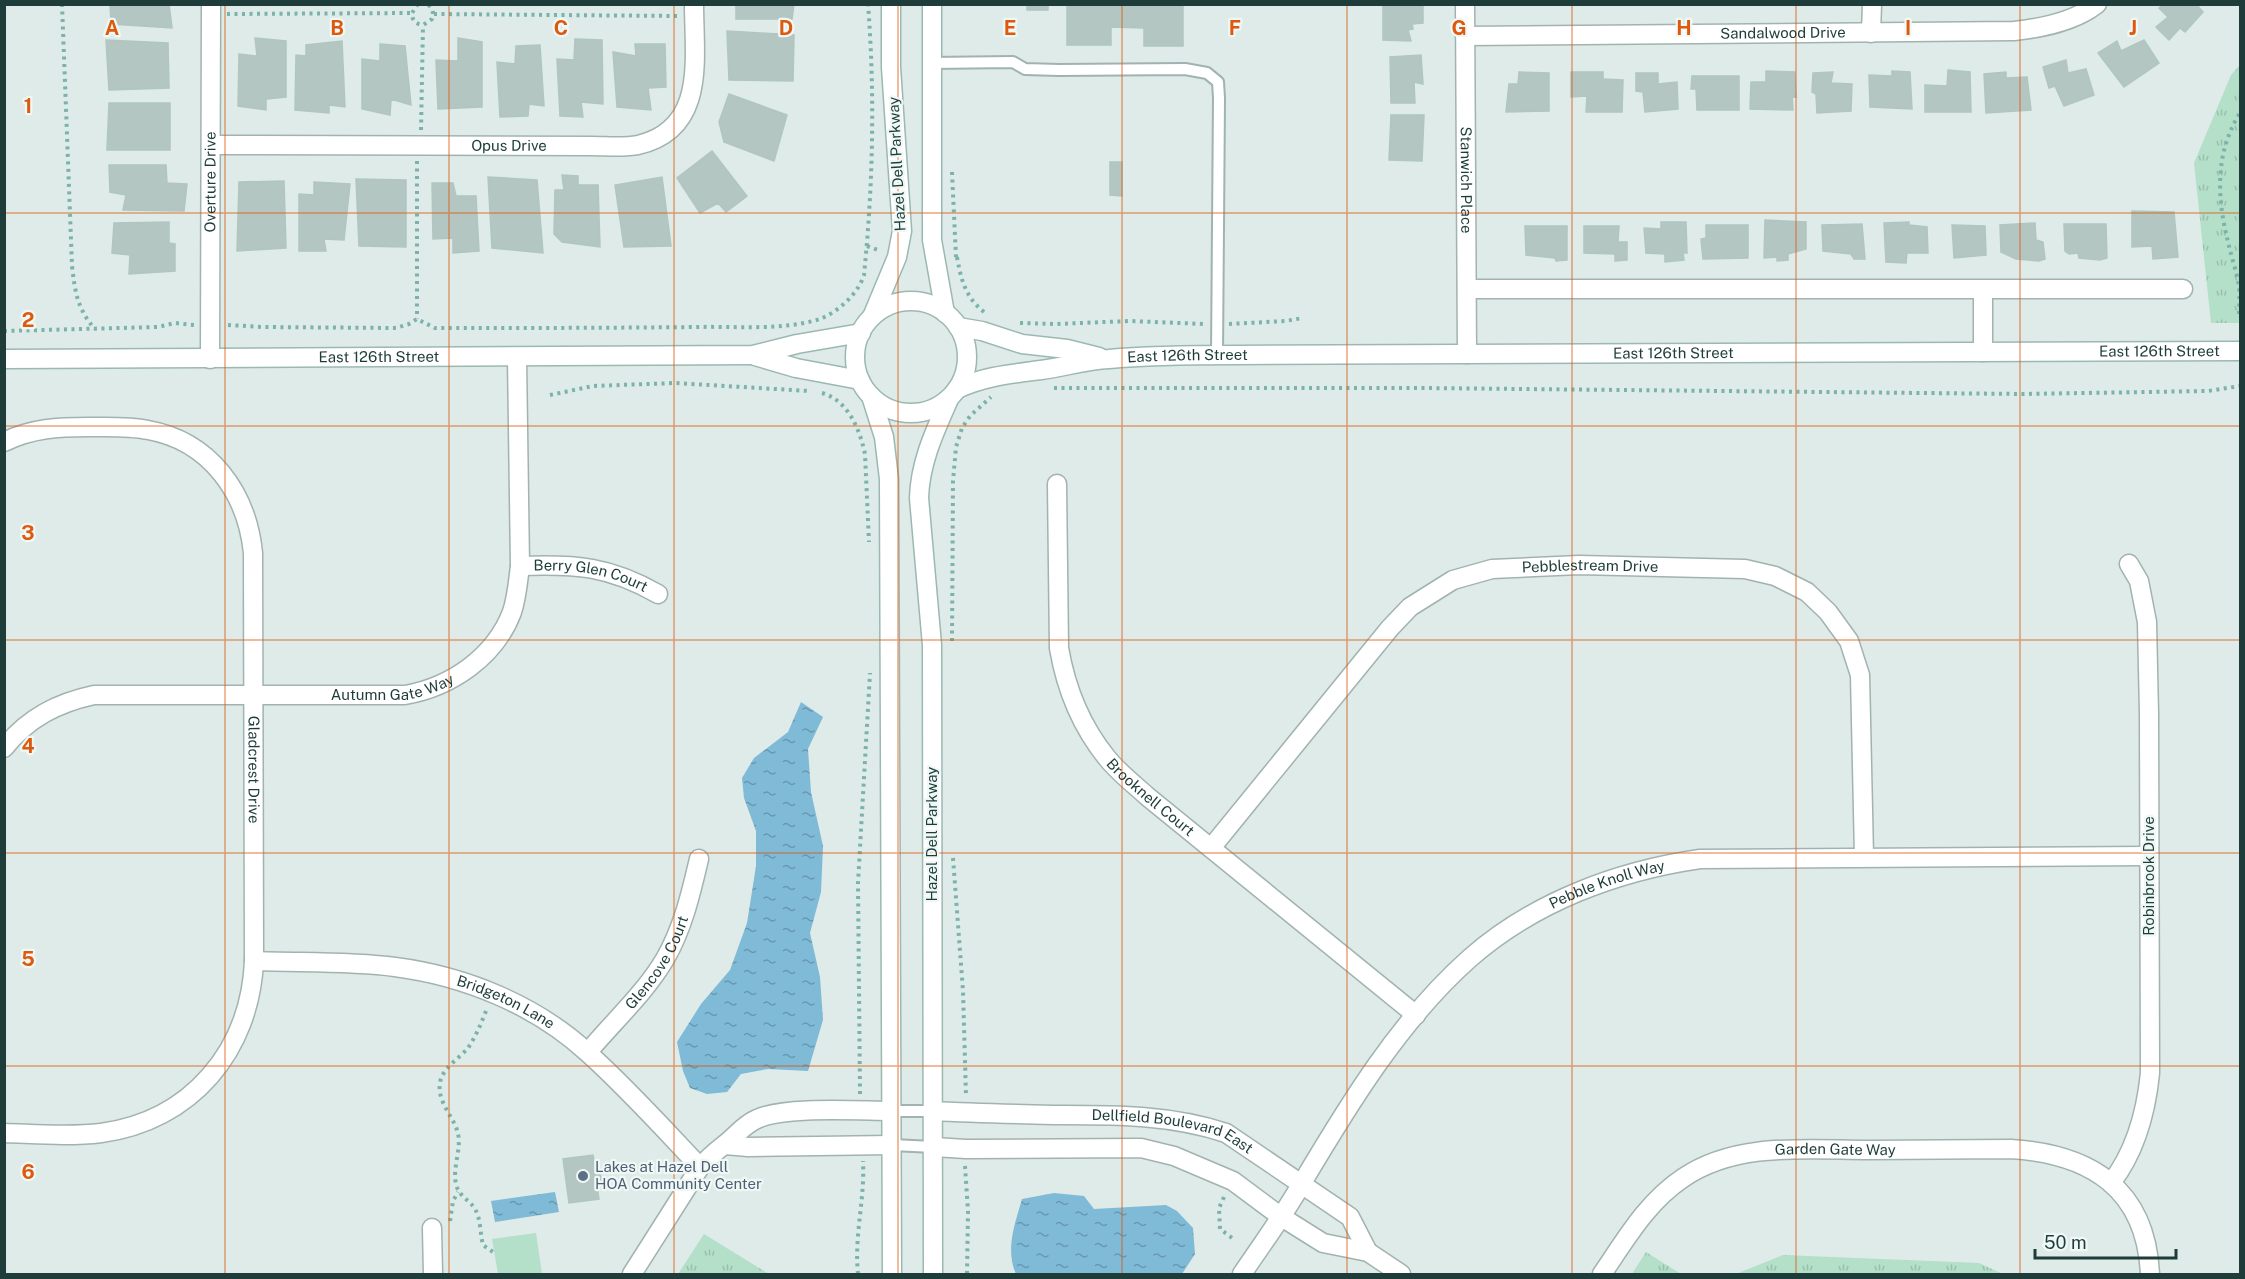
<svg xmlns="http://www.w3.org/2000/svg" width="2245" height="1279" font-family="'Public Sans',sans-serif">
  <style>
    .green { fill: #b4dfc8 }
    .park { fill: url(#park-tufts) }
    .water { fill: url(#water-ripples) }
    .building { fill: #b3c6c1; stroke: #b0c6c0; stroke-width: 1.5 }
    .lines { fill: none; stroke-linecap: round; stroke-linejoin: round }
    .lane-casing { stroke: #a1b3b0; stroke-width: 14 }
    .street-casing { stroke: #a1b3b0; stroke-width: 21 }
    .secondary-casing { stroke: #9cb8b3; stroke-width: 21 }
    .path { stroke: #7bb3ab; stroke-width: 4; stroke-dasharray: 3 4.5; stroke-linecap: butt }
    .lane { stroke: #fff; stroke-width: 10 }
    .street { stroke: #fff; stroke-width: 18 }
    .secondary { stroke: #fff; stroke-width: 18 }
    .grid { fill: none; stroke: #de580e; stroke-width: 1.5; stroke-opacity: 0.55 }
    .service-dot { fill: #5c6f8a; stroke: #eff8f5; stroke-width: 2 }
    .labels { text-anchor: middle; stroke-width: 4.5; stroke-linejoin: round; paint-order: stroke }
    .street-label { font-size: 15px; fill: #1e3d3a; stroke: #eff8f5 }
    .service-label { font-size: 15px; fill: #4e5e75; stroke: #eff8f5; text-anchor: start }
    .grid-label { font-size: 20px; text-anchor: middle; font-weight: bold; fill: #de580e; stroke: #eff8f5; stroke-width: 4.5; stroke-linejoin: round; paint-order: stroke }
  </style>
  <defs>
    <pattern id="park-tufts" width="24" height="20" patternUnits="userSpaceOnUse" patternTransform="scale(1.5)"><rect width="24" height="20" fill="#b4dfc8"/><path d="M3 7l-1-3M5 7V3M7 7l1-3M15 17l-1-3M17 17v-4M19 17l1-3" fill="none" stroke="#9ac0ad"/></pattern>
    <pattern id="water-ripples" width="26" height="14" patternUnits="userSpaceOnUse" patternTransform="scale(1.5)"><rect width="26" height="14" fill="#7fbad7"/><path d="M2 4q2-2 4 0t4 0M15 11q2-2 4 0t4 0" fill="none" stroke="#6798af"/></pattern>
  </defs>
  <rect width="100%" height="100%" fill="#deebe8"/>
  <path class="green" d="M 536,1233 L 542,1274 L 498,1274 L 492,1239 Z"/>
  <path class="park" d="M 2240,65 L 2240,323 L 2211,323 L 2194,163 L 2231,75 Z
    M 704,1234 L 769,1274 L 678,1274 Z
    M 1646,1252 L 1681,1274 L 1632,1274 Z
    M 1783,1255 L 1979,1263 L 2003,1274 L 1736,1274 Z"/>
  <path class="water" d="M 801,702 L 823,717 L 808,749 L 811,792 L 823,846 L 821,892 L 810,933 L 820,977 L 823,1020 L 808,1071 L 768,1069 L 741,1074 L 727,1092 L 707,1094 L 690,1088 L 683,1071 L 677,1042 L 701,1004 L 730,970 L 747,923 L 756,866 L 756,831 L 744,798 L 742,778 L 754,758 L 788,732 Z
    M 555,1192 L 559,1212 L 495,1222 L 491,1201 Z
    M 1054,1193 L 1084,1196 L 1094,1209 L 1166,1205 L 1177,1211 L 1193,1228 L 1195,1254 L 1182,1274 L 1016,1274 C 1005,1250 1015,1223 1022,1199 Z"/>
  <path class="building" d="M 110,4 L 169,4 L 172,28 L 111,24 Z
    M 736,4 L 794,4 L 792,19 L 736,19 Z
    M 1027,4 L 1048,4 L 1048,10 L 1027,10 Z
    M 1067,4 L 1183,4 L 1183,46 L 1144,46 L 1144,28 L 1111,27 L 1111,45 L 1067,45 Z
    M 1383,4 L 1423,4 L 1423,23 L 1412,24 L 1413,29 L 1408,30 L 1411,41 L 1383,40 Z
    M 2164,4 L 2196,4 L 2203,12 L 2185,32 L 2180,28 L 2169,40 L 2156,27 L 2168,17 L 2159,8 Z
    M 727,31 L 794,35 L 793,81 L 729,80 Z
    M 255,38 L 286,41 L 286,97 L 266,99 L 266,110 L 238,106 L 239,54 L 257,56 Z
    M 458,38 L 482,42 L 482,107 L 438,109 L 436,60 L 458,61 Z
    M 575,39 L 602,40 L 603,104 L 581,102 L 583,117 L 560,116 L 557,59 L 574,60 Z
    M 106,40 L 168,43 L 169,88 L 109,90 Z
    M 2144,40 L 2159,63 L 2124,87 L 2098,53 L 2117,41 L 2121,51 Z
    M 342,41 L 345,107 L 329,105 L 329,113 L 295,110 L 296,55 L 306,56 L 306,45 Z
    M 380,44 L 405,46 L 411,105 L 391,99 L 390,115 L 362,109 L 362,59 L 380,61 Z
    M 635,44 L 665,44 L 666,87 L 648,88 L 651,110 L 617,107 L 613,52 L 636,56 Z
    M 540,45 L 544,106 L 529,104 L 528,116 L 500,117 L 497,62 L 515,64 L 516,46 Z
    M 1421,55 L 1423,84 L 1414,82 L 1415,103 L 1391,103 L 1390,57 Z
    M 2066,60 L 2068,73 L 2086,69 L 2094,95 L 2064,106 L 2055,86 L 2049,88 L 2043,67 Z
    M 1948,70 L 1970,72 L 1971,112 L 1925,112 L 1925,85 L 1947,86 Z
    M 1766,71 L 1795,72 L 1796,97 L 1792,96 L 1793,110 L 1750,109 L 1751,82 L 1766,82 Z
    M 1892,71 L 1910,72 L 1912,109 L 1870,107 L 1869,75 L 1892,76 Z
    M 1519,72 L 1549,73 L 1549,111 L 1506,112 L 1509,84 L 1518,84 Z
    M 1571,72 L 1603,72 L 1603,79 L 1623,80 L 1622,112 L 1586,112 L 1587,96 L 1571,97 Z
    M 1833,72 L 1831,83 L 1852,84 L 1851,111 L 1817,113 L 1816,94 L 1812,92 L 1813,73 Z
    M 2006,72 L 2006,78 L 2027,77 L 2031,110 L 1986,113 L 1984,74 Z
    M 1636,73 L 1658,73 L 1658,84 L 1677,82 L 1678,109 L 1645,112 L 1643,92 L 1636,91 Z
    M 1692,76 L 1739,76 L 1739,110 L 1697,110 L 1696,89 L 1691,89 Z
    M 729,94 L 787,115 L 774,161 L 724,142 L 719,122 Z
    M 109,103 L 170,103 L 170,150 L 107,150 Z
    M 1391,115 L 1424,115 L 1422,161 L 1389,160 Z
    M 712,151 L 747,196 L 726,212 L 718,203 L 700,213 L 677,178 Z
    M 1110,162 L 1122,162 L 1122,196 L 1110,195 Z
    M 109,165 L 166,165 L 167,183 L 187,184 L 184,211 L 123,210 L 126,195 L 110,192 Z
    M 562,175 L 578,176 L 578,185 L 598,185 L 600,247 L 562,242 L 554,234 L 555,190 L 564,190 Z
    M 488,177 L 537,180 L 543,253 L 492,248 Z
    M 662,177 L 671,246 L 624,247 L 615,185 Z
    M 356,179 L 406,180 L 406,247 L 359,246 Z
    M 284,181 L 286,248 L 237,251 L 239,182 Z
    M 314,182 L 350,184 L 344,240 L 324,239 L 326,251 L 299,251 L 299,194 L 314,195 Z
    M 432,183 L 453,183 L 456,196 L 476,196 L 479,251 L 453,253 L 453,238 L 433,239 Z
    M 2132,211 L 2174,212 L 2178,257 L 2153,259 L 2152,246 L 2132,247 Z
    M 1765,220 L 1806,222 L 1806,249 L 1788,254 L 1788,260 L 1777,261 L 1777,257 L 1764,258 Z
    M 169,222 L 169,243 L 175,244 L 175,271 L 129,274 L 130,255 L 112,253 L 114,223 Z
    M 1661,222 L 1686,222 L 1687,253 L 1683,253 L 1684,260 L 1665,262 L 1665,254 L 1646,253 L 1644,228 L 1661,229 Z
    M 1909,222 L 1909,225 L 1927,227 L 1928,253 L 1907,253 L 1906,263 L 1886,262 L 1884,223 Z
    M 2035,223 L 2036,240 L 2043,242 L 2045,259 L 2039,261 L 2016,259 L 2001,252 L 2000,225 Z
    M 1862,224 L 1865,259 L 1854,259 L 1851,254 L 1823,251 L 1822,225 Z
    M 2064,224 L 2106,224 L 2107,258 L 2100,260 L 2079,258 L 2078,253 L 2069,254 L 2065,251 Z
    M 1706,225 L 1748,225 L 1748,258 L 1703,259 L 1701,239 L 1706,238 Z
    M 1952,225 L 1985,226 L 1986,255 L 1954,258 Z
    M 1525,226 L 1567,226 L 1567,260 L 1556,261 L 1555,258 L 1526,255 Z
    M 1584,226 L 1619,226 L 1618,242 L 1627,242 L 1627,260 L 1615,261 L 1615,254 L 1584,253 Z
    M 593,1155 L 595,1167 L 599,1166 L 602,1185 L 597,1186 L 599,1199 L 569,1203 L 563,1159 Z"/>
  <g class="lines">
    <defs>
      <path id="lane" d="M 931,63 L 1013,62 L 1025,69 L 1059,70 L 1185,69 L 1207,73 L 1218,82 L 1219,98 L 1217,355
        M 892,1111 L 933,1111
        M 892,1145 L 934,1147"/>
      <g id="street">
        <path id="s1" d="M 1465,4 L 1467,354"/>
        <path d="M 1871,33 L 1872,4"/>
        <path id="s2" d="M 1465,36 L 2014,31 C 2042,28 2074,22 2097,4"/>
        <path id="s3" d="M 212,145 L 591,146 C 606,146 624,148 638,145 C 707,129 694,59 694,4"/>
        <path d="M 1467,289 L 2183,289"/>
        <path d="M 1983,290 L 1983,352"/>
        <path id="s4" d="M 210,359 L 211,4"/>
        <path id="s5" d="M 4,442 C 32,428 59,427 89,427 C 109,427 129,426 148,430 C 210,441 247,493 253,553 L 254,961 C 250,1051 191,1121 101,1133 C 69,1137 36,1134 4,1133"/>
        <path id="s6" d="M 1057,484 L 1059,648 C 1066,689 1081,726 1107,758 C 1119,773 1135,785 1148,797 L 1416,1015"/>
        <path id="s7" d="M 520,566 C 576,564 609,566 658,594"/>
        <path id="s8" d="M 4,748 C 28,718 57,703 94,695 L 405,695 C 451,687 495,657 512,612 C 517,597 518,581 520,566 L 517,358"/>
        <path id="s9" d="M 1211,848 L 1390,628 L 1410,607 L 1453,580 L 1492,569 L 1579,565 L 1745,569 L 1775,576 L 1807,592 L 1828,612 L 1849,641 L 1860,675 L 1864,856"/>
        <path id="s10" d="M 254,961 C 300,963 348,961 395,967 C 465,976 536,1005 588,1053 C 627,1088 664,1129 700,1167"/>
        <path id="s11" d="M 588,1052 C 613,1022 645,993 665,959 C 683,928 691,893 699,859"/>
        <path id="s12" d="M 933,1111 C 973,1113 1013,1114 1053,1115 C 1111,1115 1170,1114 1226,1133 L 1350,1217 L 1368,1252"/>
        <path d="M 725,1145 L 748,1147 L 892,1145"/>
        <path d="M 934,1147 L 966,1149 L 1141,1148 L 1174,1156 L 1233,1181 L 1280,1216 L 1323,1243 L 1368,1252 L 1401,1274"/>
        <path d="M 2111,1183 C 2136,1151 2146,1113 2150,1073 L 2149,714 L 2147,622 L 2139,581 L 2129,564"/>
        <path d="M 432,1228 L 433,1274"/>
        <path d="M 632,1274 L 700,1167 C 708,1158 715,1152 724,1145 C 736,1136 743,1125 757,1119 C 785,1106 859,1111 892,1111"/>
        <path id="s13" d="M 1242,1274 C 1262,1244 1284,1215 1302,1183 C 1349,1104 1400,1020 1470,958 C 1534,902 1617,871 1700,859 L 2149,856"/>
        <path id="s14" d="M 1602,1274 C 1626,1239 1647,1202 1683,1178 C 1737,1141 1809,1150 1870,1150 C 1917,1150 1964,1149 2011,1149 C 2091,1154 2146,1189 2150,1274"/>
      </g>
      <g id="secondary">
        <path d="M 932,4 L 932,240 L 945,313"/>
        <circle cx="911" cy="357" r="56"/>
        <path d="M 872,317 L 897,257 L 902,231 L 891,67 L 891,4"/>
        <path d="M 958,327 L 982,331 L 1022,344 L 1067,349 L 1099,357"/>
        <path d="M 755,356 L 796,368 L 860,380"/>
        <path id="s15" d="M 4,359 L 753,355 L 797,344 L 861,333"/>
        <path id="s16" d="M 957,389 C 985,376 1011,374 1041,370 C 1064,367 1086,360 1109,359 C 1152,355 1195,355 1238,355 L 2240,351"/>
        <path d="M 871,396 L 884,437 L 889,479 L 892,1274"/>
        <path d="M 933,1274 L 932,645 L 919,498 C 920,462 935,431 949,399"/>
      </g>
    </defs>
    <use href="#lane" class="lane-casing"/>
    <use href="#street" class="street-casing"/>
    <use href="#secondary" class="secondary-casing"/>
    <path class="path" d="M 62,4 L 72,266 C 75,291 77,309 95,329
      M 418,4 L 412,13 C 412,20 415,24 423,25 L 432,19 C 434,13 433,8 427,4
      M 227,14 L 412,13
      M 434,14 L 678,16
      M 421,130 L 423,25
      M 417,161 L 417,319
      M 952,172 L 956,257
      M 867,246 L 881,251
      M 957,257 C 961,279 965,297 984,312
      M 2239,314 C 2239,305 2240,295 2239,286 C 2237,273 2232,259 2229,246 C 2217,200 2214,154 2240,113
      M 1020,323 L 1056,324 L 1130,321 L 1204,324
      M 1229,324 L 1285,321 L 1303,318
      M 228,325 L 263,327 L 396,328 L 409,324 L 417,319 L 435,328 C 522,328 609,328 696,327 C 736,326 782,331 820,319 C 838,312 858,294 864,275 C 873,186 875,94 868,4
      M 4,331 L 158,327 L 175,323 L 194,325
      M 1054,388 L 1422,388 L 2022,394 L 2208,391 L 2240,386
      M 822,393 C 848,400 860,430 865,454 L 869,542
      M 550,395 L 593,386 L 675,383 L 809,391
      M 952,641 L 953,481 L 956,447 L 962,428 L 970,416 L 991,397
      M 953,858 L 963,991 L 966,1096
      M 486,1011 C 481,1024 476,1036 468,1048 C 459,1059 442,1068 440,1083 C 437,1101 452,1115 457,1130 C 463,1147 452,1166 456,1184 C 459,1197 469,1199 475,1209 C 481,1219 480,1234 483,1245 L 493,1252
      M 860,1094 L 858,883 L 870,673
      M 965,1166 L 968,1211 L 967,1274
      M 1224,1197 L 1219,1208 L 1220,1229 L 1235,1240
      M 450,1221 L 453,1201 L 458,1192
      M 858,1274 C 854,1234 865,1201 863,1161"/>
    <use href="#lane" class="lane"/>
    <use href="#street" class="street"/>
    <use href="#secondary" class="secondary"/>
  </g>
  <path class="grid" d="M 225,4 L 225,1274M 449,4 L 449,1274M 674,4 L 674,1274M 898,4 L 898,1274M 1122,4 L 1122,1274M 1347,4 L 1347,1274M 1572,4 L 1572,1274M 1796,4 L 1796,1274M 2020,4 L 2020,1274M 4,213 L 2240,213M 4,426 L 2240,426M 4,640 L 2240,640M 4,853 L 2240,853M 4,1066 L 2240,1066"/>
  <circle class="service-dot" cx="583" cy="1176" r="6"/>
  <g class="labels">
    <g class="street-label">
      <text dy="5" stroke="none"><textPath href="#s2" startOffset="318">Sandalwood Drive</textPath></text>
      <text dy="5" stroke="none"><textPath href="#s3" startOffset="297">Opus Drive</textPath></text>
      <text transform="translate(897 164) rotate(-93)" y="5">Hazel Dell Parkway</text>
      <text dy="5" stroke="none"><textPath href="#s1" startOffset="176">Stanwich Place</textPath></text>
      <text dy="5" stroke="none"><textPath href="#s4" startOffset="177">Overture Drive</textPath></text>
      <text dy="5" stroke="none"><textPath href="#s16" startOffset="1206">East 126th Street</textPath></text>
      <text dy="5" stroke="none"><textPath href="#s16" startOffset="720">East 126th Street</textPath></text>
      <text dy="5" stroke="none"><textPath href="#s16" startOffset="234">East 126th Street</textPath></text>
      <text dy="5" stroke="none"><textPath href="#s15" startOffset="375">East 126th Street</textPath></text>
      <text dy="5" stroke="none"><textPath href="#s9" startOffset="502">Pebblestream Drive</textPath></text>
      <text dy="5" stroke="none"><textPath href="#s7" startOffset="72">Berry Glen Court</textPath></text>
      <text dy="5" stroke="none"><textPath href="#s8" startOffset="406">Autumn Gate Way</textPath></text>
      <text dy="5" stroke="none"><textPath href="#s5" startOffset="537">Gladcrest Drive</textPath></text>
      <text dy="5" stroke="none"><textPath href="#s6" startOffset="344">Brooknell Court</textPath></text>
      <text transform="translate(932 834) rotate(-90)" y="5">Hazel Dell Parkway</text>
      <text transform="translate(2149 876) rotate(-90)" y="5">Robinbrook Drive</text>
      <text dy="5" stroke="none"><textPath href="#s13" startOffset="548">Pebble Knoll Way</textPath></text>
      <text dy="5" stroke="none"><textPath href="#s11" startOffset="114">Glencove Court</textPath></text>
      <text dy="5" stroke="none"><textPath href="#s10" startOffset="258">Bridgeton Lane</textPath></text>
      <text dy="5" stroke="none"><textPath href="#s12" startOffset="242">Dellfield Boulevard East</textPath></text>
      <text dy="5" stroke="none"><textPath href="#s14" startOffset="284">Garden Gate Way</textPath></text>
    </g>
    <g class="service-label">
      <text x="595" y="1172">Lakes at Hazel Dell<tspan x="595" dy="17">HOA Community Center</tspan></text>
    </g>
  </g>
  <g class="grid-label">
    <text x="112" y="35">A</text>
    <text x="337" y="35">B</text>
    <text x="561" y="35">C</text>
    <text x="786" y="35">D</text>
    <text x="1010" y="35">E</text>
    <text x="1235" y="35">F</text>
    <text x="1459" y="35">G</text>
    <text x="1684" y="35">H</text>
    <text x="1908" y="35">I</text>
    <text x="2133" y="35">J</text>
    <text x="28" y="113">1</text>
    <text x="28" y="327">2</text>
    <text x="28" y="540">3</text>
    <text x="28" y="753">4</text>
    <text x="28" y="966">5</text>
    <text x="28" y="1179">6</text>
  </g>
  <rect width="2245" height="1279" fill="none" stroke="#1e3d3a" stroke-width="12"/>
  <path d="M2035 1249v9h141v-9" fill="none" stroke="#1e3d3a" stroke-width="3"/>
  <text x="2044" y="1249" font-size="18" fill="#1e3d3a" stroke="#eff8f5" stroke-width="4.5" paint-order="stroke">50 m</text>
</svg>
